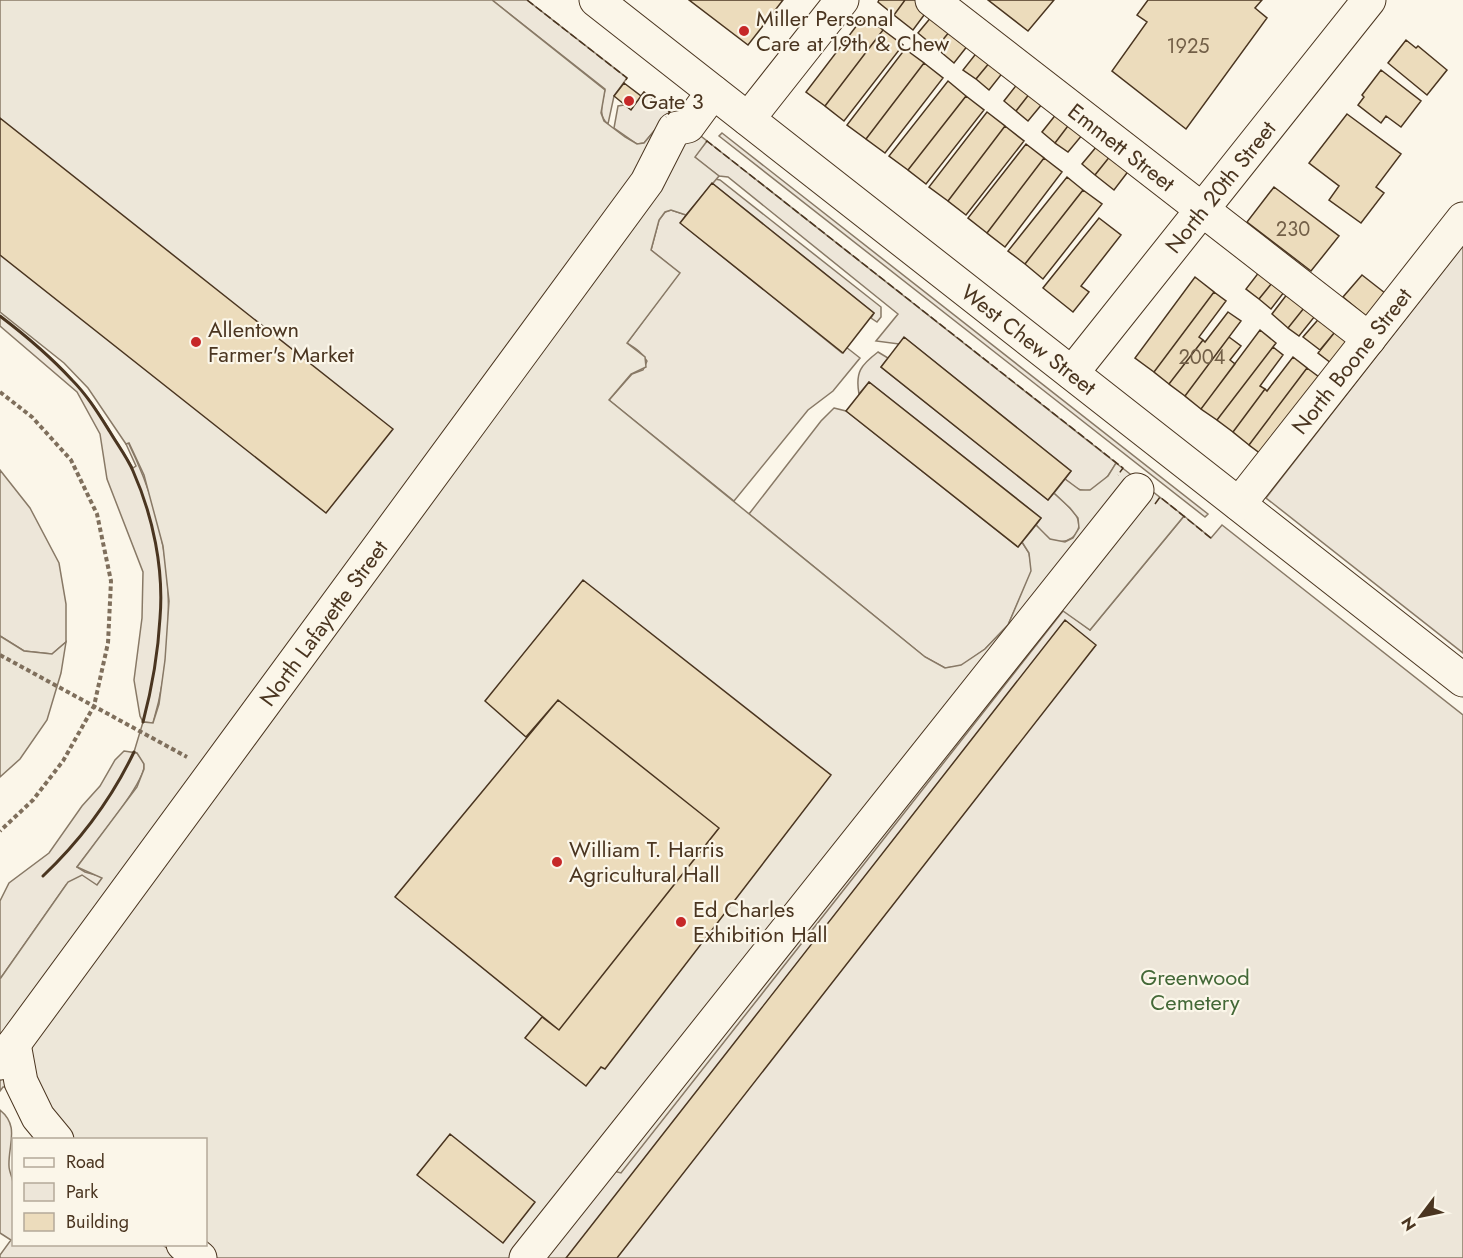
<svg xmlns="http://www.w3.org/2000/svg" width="1463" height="1258" font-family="Jost,sans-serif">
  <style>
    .green { fill: #ede6d9; stroke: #887966; stroke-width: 1.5 }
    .parking { fill: #ede7d9; stroke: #887966; stroke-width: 1.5 }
    .building { fill: #ecdcbc; stroke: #4a3520; stroke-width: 1.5 }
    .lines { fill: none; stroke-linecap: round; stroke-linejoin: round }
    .minor-casing { stroke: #4a3520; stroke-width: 35 }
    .path { stroke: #7f6f5c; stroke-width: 4; stroke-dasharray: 4.5 3; stroke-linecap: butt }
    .minor { stroke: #fbf6e9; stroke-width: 33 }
    .fence { stroke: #4a3520; stroke-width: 1.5; stroke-dasharray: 8 3; stroke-linecap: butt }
    .wall { stroke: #4a3520; stroke-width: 3 }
    .poi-dot { fill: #c62828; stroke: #fbf6e9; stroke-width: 2 }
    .labels { text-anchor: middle; stroke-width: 4.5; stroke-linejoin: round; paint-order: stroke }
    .number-label { font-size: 20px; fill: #725f47 }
    .poi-label { font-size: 22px; fill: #4a3520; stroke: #fbf6e9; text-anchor: start }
    .street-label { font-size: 22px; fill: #4a3520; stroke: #fbf6e9 }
    .park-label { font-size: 22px; fill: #436837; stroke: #fbf6e9 }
  </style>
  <rect width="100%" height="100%" fill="#fbf6e9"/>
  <path class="green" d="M 492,0 L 527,0 L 627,78 L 614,96 L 608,124 C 597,116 603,101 605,89 Z
    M 644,92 L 670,112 L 644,143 L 637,144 L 614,128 L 618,106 L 624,105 L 631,109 Z
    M 722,133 L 1208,514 L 1205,517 L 719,136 Z
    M 707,141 L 1116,463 C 1110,474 1097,495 1081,490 C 1075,489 1069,482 1065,479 L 1071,471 L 905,338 L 899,344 L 876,341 L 898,314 L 728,177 L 719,176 L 694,157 Z
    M 715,179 L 720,180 L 881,307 L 881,317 L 877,322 L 871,318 L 874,313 L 712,183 Z
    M 671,210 L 686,215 L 681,223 L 842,353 L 846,347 L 860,358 L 833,391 L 808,410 L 734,501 L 609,400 L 632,374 L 643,370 L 647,361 C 642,352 635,348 627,343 L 679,273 L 651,250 L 659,220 L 665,212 Z
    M 1463,245 L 1463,653 L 1266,498 Z
    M 0,316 C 32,340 63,367 88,398 C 105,420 118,445 133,468 L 136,466 L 126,444 L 128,442 C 144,475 157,510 163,546 C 173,600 169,670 153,723 L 143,722 L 140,716 L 134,680 L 142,618 L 143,572 L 107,479 L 100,434 L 77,392 L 0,326 Z
    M 878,352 L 888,358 L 881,367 L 1048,500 L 1054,493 C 1061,500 1072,508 1077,517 C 1085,535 1065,547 1049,539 C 1044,536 1040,529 1036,525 L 1041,518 L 869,382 L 859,394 C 855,372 861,365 878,352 Z
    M 834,408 L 846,411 L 1018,547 L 1022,542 L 1029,553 L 1032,571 L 1008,625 L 985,649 L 961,666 L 945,668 L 925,657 L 749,514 L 821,421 Z
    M 0,470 L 30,508 L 59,563 L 66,604 L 66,642 L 52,654 L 24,651 L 0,636 Z
    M 1184,516 L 1211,538 L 1222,525 L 1463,715 L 1463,1258 L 536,1258 L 610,1170 L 621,1172 L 1063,610 L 1090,630 Z
    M 124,751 L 137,753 C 140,757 144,761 144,765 C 146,782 89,850 77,867 L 85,872 L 103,877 L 97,886 L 66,885 L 0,979 L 0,901 L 9,883 L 49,853 L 82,806 L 100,786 L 115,760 Z
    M 0,1110 C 20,1126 8,1145 9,1166 C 9,1172 13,1178 13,1184 C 16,1203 13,1225 14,1244 L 163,1245 L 180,1258 L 0,1258 L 0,1255 L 11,1240 L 0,1233 Z"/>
  <path class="parking" d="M 0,0 L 492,0 L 605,90 L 601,113 L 604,121 L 625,137 L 637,144 L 644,143 L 670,112 L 707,141 L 695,157 L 719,176 L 686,215 L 671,210 L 665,212 L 659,220 L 651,250 L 680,273 L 627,343 L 645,357 L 646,367 L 631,374 L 609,400 L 925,657 L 945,668 L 961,665 L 985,649 L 1008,625 L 1031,571 L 1029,553 L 1022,542 L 1036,525 L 1050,539 L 1065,542 L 1073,538 L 1079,528 L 1078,518 L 1070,508 L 1054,493 L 1065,479 L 1080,490 L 1090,490 L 1108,476 L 1116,463 L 1184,516 L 1090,630 L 1063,611 L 621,1173 L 610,1170 L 536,1258 L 180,1258 L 163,1245 L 206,1244 L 206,1140 L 44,1139 L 11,1087 L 3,1087 L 0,1091 L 0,979 L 68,882 L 82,875 L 97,885 L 102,878 L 77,867 L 137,787 L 144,769 L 144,764 L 137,753 L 134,752 L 143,722 L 153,723 L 159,704 L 165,660 L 169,601 L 163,546 L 144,475 L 129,443 L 126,444 L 88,388 L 64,363 L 0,312 Z
    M 0,636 L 24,651 L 52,654 L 66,642 L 61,673 L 47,720 L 20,759 L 0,777 Z"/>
  <path class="building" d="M 689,0 L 783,0 L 748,45 Z
    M 879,0 L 905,0 L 894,15 L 878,2 Z
    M 905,0 L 922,0 L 930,7 L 913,30 L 894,15 Z
    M 988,0 L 1054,0 L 1028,31 Z
    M 1148,0 L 1262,0 L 1255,8 L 1267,18 L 1186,129 L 1112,71 L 1147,22 L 1137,15 Z
    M 937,10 L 955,25 L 936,48 L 918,33 Z
    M 864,16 L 883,30 L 825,106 L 806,92 Z
    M 955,25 L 972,40 L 954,63 L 936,48 Z
    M 883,30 L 903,45 L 844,121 L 825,106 Z
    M 1406,40 L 1416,48 L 1418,46 L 1447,70 L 1427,95 L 1388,63 Z
    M 982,46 L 995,56 L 976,79 L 963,70 Z
    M 905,49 L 924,63 L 866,139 L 847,125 Z
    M 995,56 L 1008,66 L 989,90 L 976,79 Z
    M 924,63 L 943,78 L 885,153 L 866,139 Z
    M 1381,70 L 1421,101 L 1401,127 L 1386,116 L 1381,123 L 1358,105 L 1364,97 L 1362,95 Z
    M 1022,78 L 1034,88 L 1016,111 L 1004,101 Z
    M 948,81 L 966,96 L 908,170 L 889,156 Z
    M 624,83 L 641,96 L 631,110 L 614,96 Z
    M 1034,88 L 1047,98 L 1028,121 L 1016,111 Z
    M 966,96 L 984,110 L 926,184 L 908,170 Z
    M 1061,108 L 1074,118 L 1055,143 L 1042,132 Z
    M 987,112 L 1005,126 L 948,201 L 929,187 Z
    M 1347,114 L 1401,154 L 1376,187 L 1384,193 L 1361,223 L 1329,200 L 1339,186 L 1309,163 Z
    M 0,118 L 393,429 L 326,513 L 0,255 Z
    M 1074,118 L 1088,128 L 1068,152 L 1055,143 Z
    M 1005,126 L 1024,141 L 966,215 L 948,201 Z
    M 1102,140 L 1115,150 L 1095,175 L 1082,164 Z
    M 1026,144 L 1044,158 L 987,233 L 968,218 Z
    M 1115,150 L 1133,165 L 1114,190 L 1095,175 Z
    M 1044,158 L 1062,172 L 1005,247 L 987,233 Z
    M 1067,177 L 1083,190 L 1025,264 L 1008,251 Z
    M 712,183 L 874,313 L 843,353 L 680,223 Z
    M 1274,187 L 1339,236 L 1311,271 L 1247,222 Z
    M 1083,190 L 1102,204 L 1043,279 L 1025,264 Z
    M 1099,218 L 1121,235 L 1081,286 L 1089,292 L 1073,312 L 1043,288 Z
    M 1263,267 L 1276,278 L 1259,299 L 1246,289 Z
    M 1362,275 L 1385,293 L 1366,316 L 1343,297 Z
    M 1195,277 L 1214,292 L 1154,372 L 1135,358 Z
    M 1276,278 L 1288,287 L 1271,309 L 1259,299 Z
    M 1291,289 L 1308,303 L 1288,328 L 1272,314 Z
    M 1214,292 L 1226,301 L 1199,337 L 1203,340 L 1169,384 L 1154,372 Z
    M 1308,303 L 1319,311 L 1299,336 L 1288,328 Z
    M 1228,312 L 1241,321 L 1185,396 L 1169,384 L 1203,340 L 1205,342 Z
    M 1323,314 L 1339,327 L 1320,350 L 1303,337 Z
    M 1339,327 L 1351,337 L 1331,363 L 1318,353 Z
    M 1260,330 L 1276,343 L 1217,420 L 1201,409 Z
    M 904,337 L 1071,471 L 1048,500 L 881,367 Z
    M 1229,337 L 1241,346 L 1230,360 L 1235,364 L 1201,409 L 1185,396 Z
    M 1273,347 L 1283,355 L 1260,386 L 1265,389 L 1233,432 L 1217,420 Z
    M 1293,357 L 1307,368 L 1249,445 L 1233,432 L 1265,389 L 1267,391 Z
    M 1307,368 L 1323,380 L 1265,457 L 1249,445 Z
    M 869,382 L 1041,518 L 1018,547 L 846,411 Z
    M 583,580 L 831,775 L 605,1069 L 601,1067 L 586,1086 L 525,1038 L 542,1017 L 559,1030 L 719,828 L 558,700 L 526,737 L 485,701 Z
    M 1065,620 L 1096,645 L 617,1258 L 566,1258 Z
    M 558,700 L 719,828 L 559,1030 L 395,897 Z
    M 450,1134 L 535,1202 L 503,1243 L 417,1175 Z"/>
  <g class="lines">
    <defs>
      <g id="minor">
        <path id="s1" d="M 596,0 L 1463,680"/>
        <path id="s2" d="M 932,0 L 1369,339"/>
        <path d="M 748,119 L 842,0"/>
        <path id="s3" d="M 1072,373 L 1369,0"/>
        <path id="s4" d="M 1239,504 L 1463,219"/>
        <path d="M 14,1044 L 21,1082 L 38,1117 L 57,1140"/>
        <path id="s5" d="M 0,1063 L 647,182 L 674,129 L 688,126 L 713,92"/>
        <path d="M 183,1244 L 200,1258"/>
        <path d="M 526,1258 L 1137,490"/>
      </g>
    </defs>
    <use href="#minor" class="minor-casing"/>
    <path class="path" d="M 0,392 L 32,417 L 71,460 L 97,514 L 111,581 L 108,643 L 94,706 L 63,761 L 33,800 L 0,831
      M 0,655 L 187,757"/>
    <use href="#minor" class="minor"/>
    <path class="fence" d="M 527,0 L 627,78 L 624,83
      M 641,96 L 644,92 L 670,112 L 666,117
      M 706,142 L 707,141 L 1123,468 L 1118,475
      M 1155,504 L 1160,497 L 1212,539"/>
    <path class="wall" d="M 0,316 C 25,335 50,356 72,380 C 87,395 98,413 110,432 C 117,444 127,457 133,471 C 153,516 164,569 160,618 C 158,654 152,688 143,722
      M 43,876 C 81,840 111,800 134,752"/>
  </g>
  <g class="poi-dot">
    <circle cx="744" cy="31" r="6"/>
    <circle cx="629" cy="101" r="6"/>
    <circle cx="196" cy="342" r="6"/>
    <circle cx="557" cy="862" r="6"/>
    <circle cx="681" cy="922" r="6"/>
  </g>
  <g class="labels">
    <g class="number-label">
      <text x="1188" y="53">1925</text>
      <text x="1293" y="236">230</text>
      <text x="1202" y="364">2004</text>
    </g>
    <g class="poi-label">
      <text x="756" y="26">Miller Personal<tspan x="756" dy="25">Care at 19th &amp; Chew</tspan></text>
      <text x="641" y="109">Gate 3</text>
      <text x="208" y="337">Allentown<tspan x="208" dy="25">Farmer's Market</tspan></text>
      <text x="569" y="857">William T. Harris<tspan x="569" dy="25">Agricultural Hall</tspan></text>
      <text x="693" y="917">Ed Charles<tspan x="693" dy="25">Exhibition Hall</tspan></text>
    </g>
    <g class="street-label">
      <text dy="8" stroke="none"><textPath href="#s2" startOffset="240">Emmett Street</textPath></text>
      <text dy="8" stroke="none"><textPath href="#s3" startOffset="238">North 20th Street</textPath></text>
      <text dy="8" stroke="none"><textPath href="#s1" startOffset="550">West Chew Street</textPath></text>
      <text dy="8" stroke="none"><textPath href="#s4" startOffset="182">North Boone Street</textPath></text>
      <text dy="8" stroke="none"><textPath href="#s5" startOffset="546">North Lafayette Street</textPath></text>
    </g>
    <g class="park-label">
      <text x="1195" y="985">Greenwood<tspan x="1195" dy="25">Cemetery</tspan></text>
    </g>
  </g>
  <rect x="12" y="1138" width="195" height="108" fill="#fbf6e9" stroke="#b4a999" stroke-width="1.5"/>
  <rect x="24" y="1158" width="30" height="9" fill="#fbf6e9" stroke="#b4a999" stroke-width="1.5"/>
  <text x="66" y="1168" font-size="18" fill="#4a3520">Road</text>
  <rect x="24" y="1183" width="30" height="18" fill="#ede6d9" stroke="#b4a999" stroke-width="1.5"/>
  <text x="66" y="1198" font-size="18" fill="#4a3520">Park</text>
  <rect x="24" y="1213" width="30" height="18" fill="#ecdcbc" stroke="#b4a999" stroke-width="1.5"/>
  <text x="66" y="1228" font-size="18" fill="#4a3520">Building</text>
  <g transform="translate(1421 1216) rotate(238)" stroke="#fbf6e9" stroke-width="4.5" paint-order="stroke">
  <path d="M0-4.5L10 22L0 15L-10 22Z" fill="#4a3520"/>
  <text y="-9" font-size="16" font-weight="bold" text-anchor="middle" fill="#4a3520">N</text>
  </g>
</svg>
